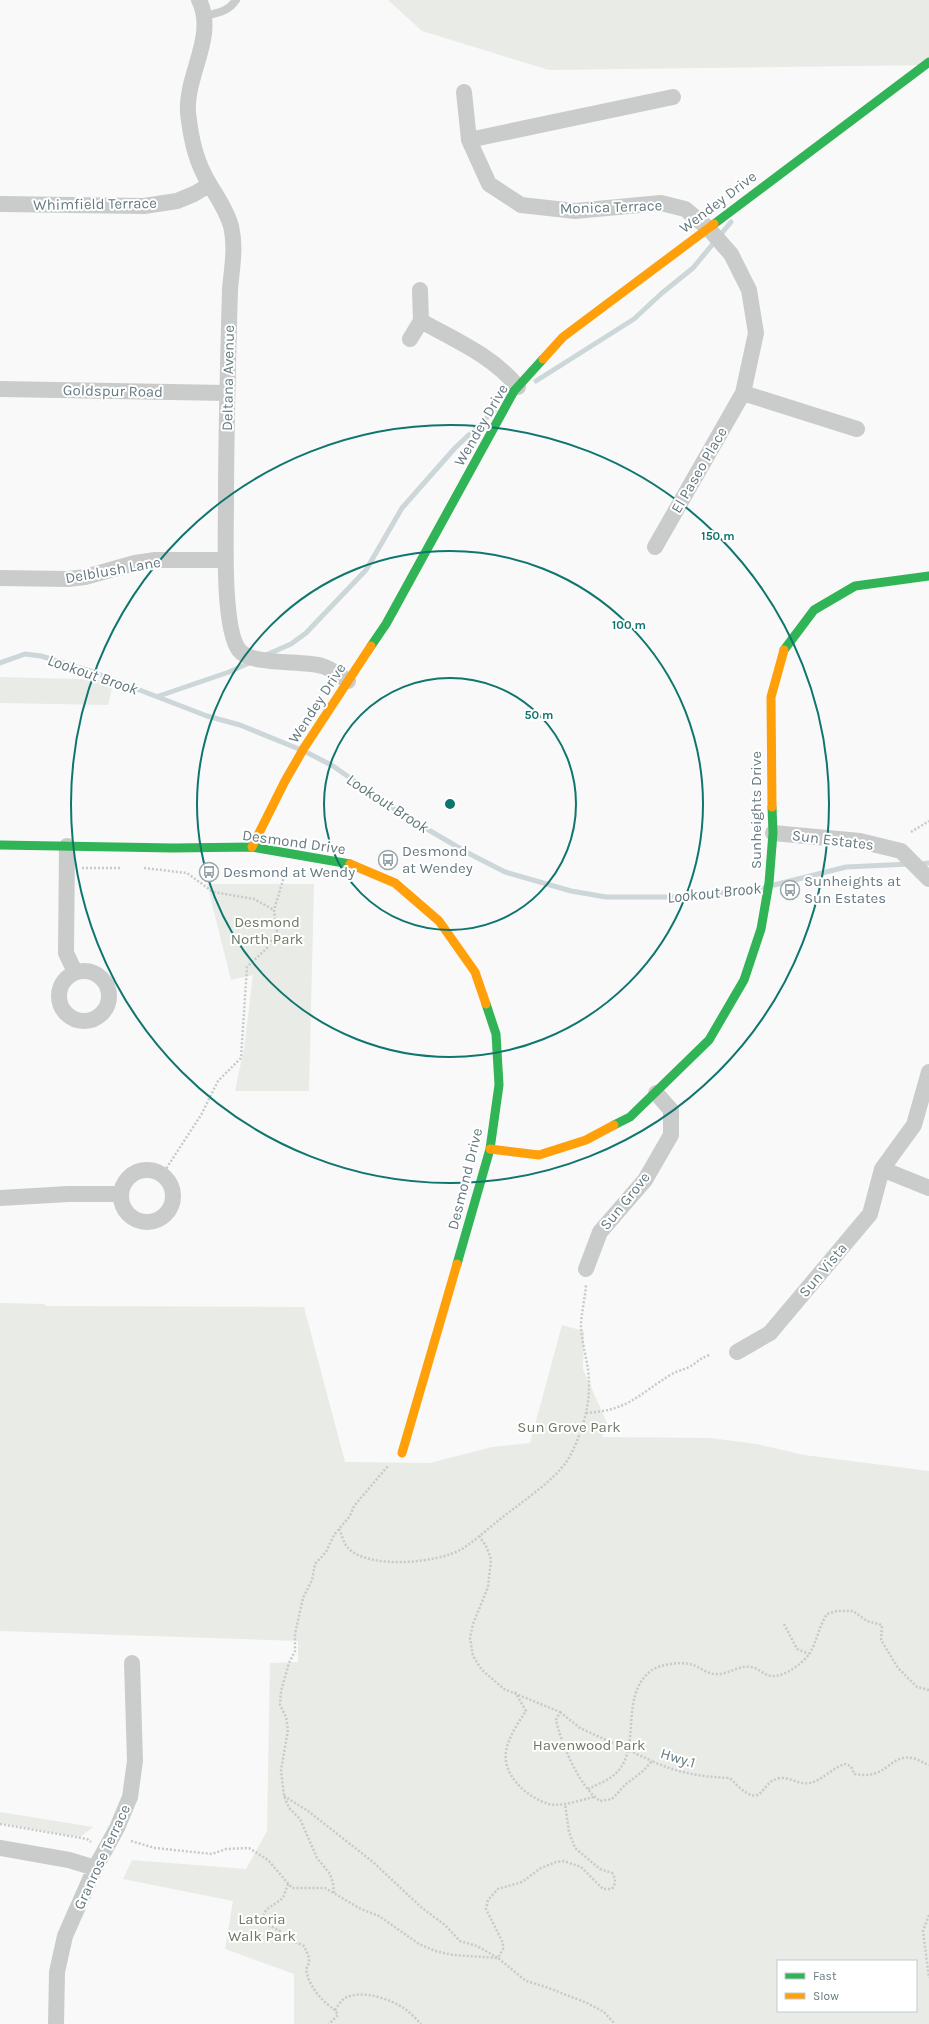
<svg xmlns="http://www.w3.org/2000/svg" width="929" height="2024" font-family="Karla,sans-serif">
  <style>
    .green { fill: #e8ebe6; fill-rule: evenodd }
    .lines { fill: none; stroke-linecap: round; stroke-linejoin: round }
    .stream { stroke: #cdd6d8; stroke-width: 5 }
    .path { stroke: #c8c9ca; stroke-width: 2.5; stroke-dasharray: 2 2; stroke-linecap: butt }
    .lane { stroke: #cacccc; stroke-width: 8 }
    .street { stroke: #cacccc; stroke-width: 16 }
    .fast { stroke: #30b455; stroke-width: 9 }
    .slow { stroke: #ff9f0a; stroke-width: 9 }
    .ring { fill: none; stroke: #0f766e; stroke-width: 2 }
    .labels { text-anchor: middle; stroke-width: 4; stroke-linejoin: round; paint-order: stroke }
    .street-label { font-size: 15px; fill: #667a81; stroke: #fff }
    .poi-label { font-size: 15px; fill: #667a81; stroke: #fff; text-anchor: start }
    .park-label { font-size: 15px; fill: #6c7a65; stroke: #fff }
    .water-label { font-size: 16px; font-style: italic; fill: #61787b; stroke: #fff }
    .centre { fill: #0f766e; stroke: #fff; stroke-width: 2 }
    .ring-label { font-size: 12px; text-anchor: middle; font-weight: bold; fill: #0f766e; stroke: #fff; stroke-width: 4; stroke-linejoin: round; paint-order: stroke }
  </style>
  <rect width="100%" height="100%" fill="#f9f9f9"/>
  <path class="green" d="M 388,0 L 929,0 L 929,65 L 549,70 L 422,31 Z
    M 0,677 L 114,680 L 108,705 L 0,703 Z
    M 207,884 L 314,884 L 309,1091 L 235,1091 L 244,1048 L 253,975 L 231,980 Z
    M 0,1303 L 44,1304 L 46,1306 L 304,1307 L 345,1462 L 430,1463 L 492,1447 L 530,1443 L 562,1325 L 584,1331 L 583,1369 L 607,1423 L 602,1437 L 710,1438 L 757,1444 L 804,1455 L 929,1471 L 929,2024 L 294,2024 L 294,1974 L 225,1949 L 233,1901 L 123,1879 L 132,1860 L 246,1869 L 267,1831 L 270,1663 L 298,1662 L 298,1641 L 0,1631 ZM 778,1961 L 916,1961 L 916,2011 L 778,2011 Z
    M 0,1812 L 93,1827 L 80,1837 L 0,1823 Z"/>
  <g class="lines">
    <path class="stream" d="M 536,381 L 634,319 L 662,293 L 693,268 L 731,222
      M 266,655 L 291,644 L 306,633 L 366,570 L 402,508 L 455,448 L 494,411
      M 0,663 L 25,654 L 41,656 L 93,672 L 207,716 L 240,725 L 299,749
      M 159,696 L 229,672 L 251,662
      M 308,753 L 333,766 L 403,815 L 468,853 L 505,872 L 571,891 L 606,897 L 692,897 L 762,887
      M 920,864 L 929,863
      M 774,885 L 846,867 L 910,864"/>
    <path class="path" d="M 911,832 L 929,821
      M 82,868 L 121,868
      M 144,868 L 187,873 L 213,892 L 254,899 L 274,910
      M 162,1175 L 201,1115 L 218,1081 L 241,1058 L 247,967 L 267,948 L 277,931 L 274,910 L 283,880 L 289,872
      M 586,1413 C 630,1410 637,1395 672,1374 C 677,1371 683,1370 689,1367 C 697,1363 701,1357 710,1355
      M 339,1529 C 342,1535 344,1544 348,1548 C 369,1570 438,1563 462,1549 C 479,1538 495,1522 512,1510 C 530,1496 561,1475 571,1454 C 581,1434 589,1410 589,1387 C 590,1367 582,1347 581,1327 C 581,1314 585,1299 586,1285
      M 479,1536 L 486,1546 L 491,1559 L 488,1587 L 473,1624 L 470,1638 L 473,1656 L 482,1670 L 504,1689 L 560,1712 L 556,1720 C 561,1743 580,1788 600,1801 L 612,1799 L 626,1784 L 643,1771 L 652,1761 C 677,1773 703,1777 730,1778 C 765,1816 758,1781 780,1778 C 790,1777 799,1785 810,1783 C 823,1780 832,1768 845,1764 L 851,1766 L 854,1774 C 861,1775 869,1776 876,1773 C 889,1769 895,1755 912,1758 C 918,1759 923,1763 929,1765
      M 784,1624 L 797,1649 L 809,1654
      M 515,1692 L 526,1711 C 518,1723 509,1736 506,1751 C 502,1776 528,1798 549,1804 C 563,1807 580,1800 594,1797
      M 560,1712 L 580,1728 L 652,1761
      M 588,1789 C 596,1785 607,1781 614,1775 C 644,1750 617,1696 652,1670 C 661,1664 680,1662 690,1664 C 699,1666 707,1674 715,1674 C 729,1675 738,1665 750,1667 C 758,1667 764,1676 772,1676 C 785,1677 803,1663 810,1653 C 817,1641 819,1626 827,1614 L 837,1611 L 853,1611 L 867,1621 L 882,1625 L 881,1640 L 898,1668 L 917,1687 L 929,1690
      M 284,1796 L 308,1811 L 373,1862 L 422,1908 L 445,1925 L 460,1941 L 477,1946 L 498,1958 L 503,1949 L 503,1943 L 486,1909 L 488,1900 L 498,1889 L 522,1882 L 541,1868 L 556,1862 L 564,1861 L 581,1867 L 603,1889 L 612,1889 C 616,1883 616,1879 612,1873 L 600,1869 L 575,1848 L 569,1832 L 565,1804
      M 0,1824 L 87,1839 L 91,1842
      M 131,1841 L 155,1848 L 212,1854 L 226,1849 L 249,1848 L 268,1860 L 292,1888 L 325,1888 L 361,1909 L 379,1916 L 419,1944 L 435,1951 L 453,1955 L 498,1958 L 526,1981 L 546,1987 L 587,2003 L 604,2012 L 615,2024
      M 288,1884 L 283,1898 L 266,1910 L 261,1921 L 280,1931 L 293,1941 L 304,1946 C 308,1955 312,1960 306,1969 C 308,1983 317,1995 327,2004 C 332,2008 335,2009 338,2015 L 329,2024
      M 334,1893 L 333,1883 L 330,1874 L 317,1858 L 300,1819 L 289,1808 L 284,1796 L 281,1770 L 288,1730 L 286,1717 L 280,1705 L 281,1691 L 289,1663 L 295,1651 L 295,1634 L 303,1598 L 312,1580 L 315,1564 L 326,1552 L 334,1535 L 350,1516 L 354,1506 L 388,1466
      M 929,1915 L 923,1931 L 929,1978
      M 335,2010 C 338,2006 341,2000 345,1998 C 361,1989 391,1999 405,2009 C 411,2013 416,2019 421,2024"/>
    <path class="lane" d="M 205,16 C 217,13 228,12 236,0"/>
    <path class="street" d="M 199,0 C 217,36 185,76 188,113 C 191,139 196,163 210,185 C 218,198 227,211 231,226 C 236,247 232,267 230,289 C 228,360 226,432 226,503 C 226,533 222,628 239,650 C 251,666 301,660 322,666 C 331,668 340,676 348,681
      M 464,92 L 469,140 L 489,184 L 521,205 L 575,211 L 661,203 L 685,209 L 708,228 L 731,254 L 749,290 L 756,333 L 743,393 L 655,547
      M 469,140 L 673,97
      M 0,204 L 144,206 L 177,201 L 194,194 L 209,185
      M 421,321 C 455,340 493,356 518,387
      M 410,339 L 421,321 L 420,290
      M 0,389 L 227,393
      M 743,393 L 857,429
      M 0,578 L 68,579 L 85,577 L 135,563 L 155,560 L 226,560
      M 773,833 L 860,841 L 901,851 L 929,879
      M 67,846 L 66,953 L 75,972
      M59 996a25 25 0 1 1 50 0a25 25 0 1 1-50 0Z
      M 882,1169 L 929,1188
      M121 1196a26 26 0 1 1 52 0a26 26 0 1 1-52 0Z
      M 0,1198 L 68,1194 L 121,1194
      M 586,1269 L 600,1232 L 645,1180 L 671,1135 L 671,1110 L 656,1093
      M 737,1352 L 770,1333 L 870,1214 L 882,1169 L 914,1125 L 929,1072
      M 0,1848 L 69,1860 L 95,1868
      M 56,2024 L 57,1972 L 65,1936 L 95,1868 L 117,1828 L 130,1797 L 135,1761 L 132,1663"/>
    <path class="fast" d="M 714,224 L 929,62
      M 371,646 L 386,624 L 514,391 L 543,359
      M 784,650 L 814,610 L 855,586 L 929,576
      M 0,845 L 173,848 L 252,847 L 350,864
      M 614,1125 L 630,1117 L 709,1040 L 744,980 L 761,929 L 769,883 L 773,833 L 772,807
      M 457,1264 L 490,1149 L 499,1085 L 496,1034 L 486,1004"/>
    <path class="slow" d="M 543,359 L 563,337 L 714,224
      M 772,807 L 771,697 L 784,650
      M 252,847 L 285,781 L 304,748 L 371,646
      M 350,864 L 395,883 L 439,921 L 475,972 L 486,1004
      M 490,1149 L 539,1155 L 586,1140 L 614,1125
      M 402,1453 L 457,1264"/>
  </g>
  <g class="ring">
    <circle cx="450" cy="804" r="126"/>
    <circle cx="450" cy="804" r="253"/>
    <circle cx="450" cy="804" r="379"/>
  </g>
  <defs>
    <symbol id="bus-ring" viewBox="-11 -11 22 22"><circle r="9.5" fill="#fff" stroke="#99a6ab" stroke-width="1.5"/><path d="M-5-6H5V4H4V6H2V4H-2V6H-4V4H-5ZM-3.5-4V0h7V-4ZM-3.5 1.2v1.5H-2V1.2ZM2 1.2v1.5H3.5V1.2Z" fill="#99a6ab"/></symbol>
  </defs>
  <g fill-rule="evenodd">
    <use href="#bus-ring" x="377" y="849" width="22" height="22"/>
    <use href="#bus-ring" x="198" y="861" width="22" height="22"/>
    <use href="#bus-ring" x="779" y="879" width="22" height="22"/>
  </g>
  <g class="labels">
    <g class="street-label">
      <text transform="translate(718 202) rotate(-37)" y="5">Wendey Drive</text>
      <text transform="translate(95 204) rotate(-1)" y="5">Whimfield Terrace</text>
      <text transform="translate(611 207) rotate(-2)" y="5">Monica Terrace</text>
      <text transform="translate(228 378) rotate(-89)" y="5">Deltana Avenue</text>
      <text transform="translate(113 391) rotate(1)" y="5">Goldspur Road</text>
      <text transform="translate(481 425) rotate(-60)" y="5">Wendey Drive</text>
      <text transform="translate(699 470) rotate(-60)" y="5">El Paseo Place</text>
      <text transform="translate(113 570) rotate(-10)" y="5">Delblush Lane</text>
      <text transform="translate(317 703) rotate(-57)" y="5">Wendey Drive</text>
      <text transform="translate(756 810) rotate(-90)" y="5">Sunheights Drive</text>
      <text transform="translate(833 840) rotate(7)" y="5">Sun Estates</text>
      <text transform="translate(294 842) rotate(8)" y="5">Desmond Drive</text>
      <text transform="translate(465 1179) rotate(-76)" y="5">Desmond Drive</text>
      <text transform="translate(625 1201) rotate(-51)" y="5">Sun Grove</text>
      <text transform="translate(823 1270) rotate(-50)" y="5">Sun Vista</text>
      <text transform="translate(678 1758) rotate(17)" y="5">Hwy.1</text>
      <text transform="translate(102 1857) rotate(-65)" y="5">Granrose Terrace</text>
    </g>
    <g class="poi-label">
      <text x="402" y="856">Desmond<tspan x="402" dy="17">at Wendey</tspan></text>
      <text x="223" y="877">Desmond at Wendy</text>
      <text x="804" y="886">Sunheights at<tspan x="804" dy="17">Sun Estates</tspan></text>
    </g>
    <g class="park-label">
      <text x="267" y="927">Desmond<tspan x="267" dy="17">North Park</tspan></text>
      <text x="569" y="1432">Sun Grove Park</text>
      <text x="589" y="1750">Havenwood Park</text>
      <text x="262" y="1924">Latoria<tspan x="262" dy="17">Walk Park</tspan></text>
    </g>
    <g class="water-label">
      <text transform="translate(93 674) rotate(19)" y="6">Lookout Brook</text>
      <text transform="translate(388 803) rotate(33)" y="6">Lookout Brook</text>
      <text transform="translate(714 892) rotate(-6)" y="6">Lookout Brook</text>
    </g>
  </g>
  <circle cx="450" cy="804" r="6" class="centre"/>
  <g class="ring-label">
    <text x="718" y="540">150 m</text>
    <text x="629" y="629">100 m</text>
    <text x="539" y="719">50 m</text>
  </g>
  <rect x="777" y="1960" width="140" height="52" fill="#ffffff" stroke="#c2cacd"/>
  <rect x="785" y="1973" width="20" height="6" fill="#30b455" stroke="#c2cacd"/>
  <text x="813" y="1980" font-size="12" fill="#667a81">Fast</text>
  <rect x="785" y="1993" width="20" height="6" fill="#ff9f0a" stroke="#c2cacd"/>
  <text x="813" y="2000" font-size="12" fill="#667a81">Slow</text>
</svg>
